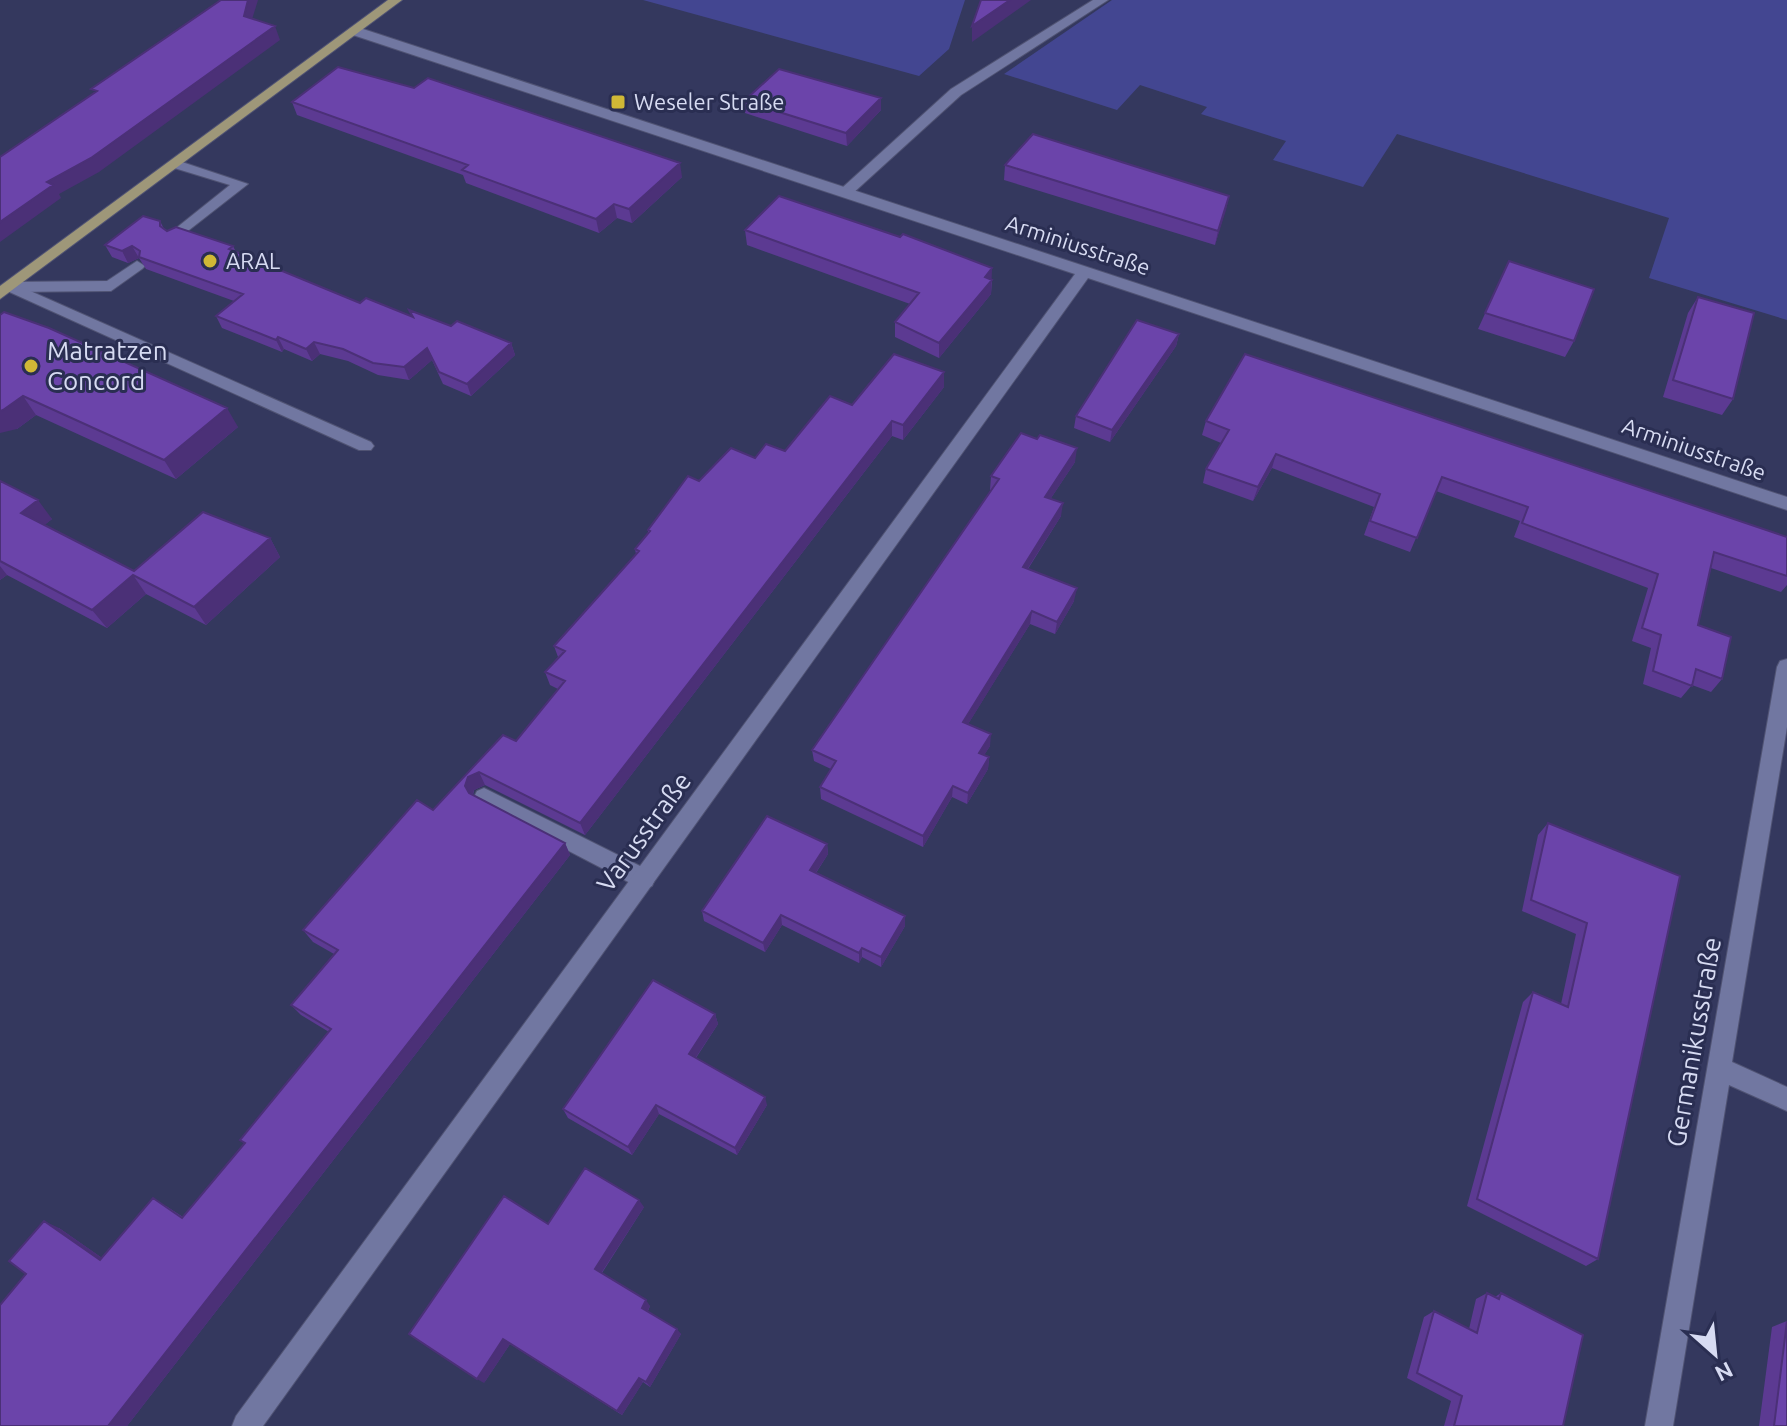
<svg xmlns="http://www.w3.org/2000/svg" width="1787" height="1426" font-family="Ubuntu,sans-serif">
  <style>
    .green { fill: #434691 }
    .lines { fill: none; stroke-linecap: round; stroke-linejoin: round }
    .lane-casing { stroke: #505373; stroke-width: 2 }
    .street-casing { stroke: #505373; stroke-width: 2 }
    .primary-casing { stroke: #505373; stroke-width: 2 }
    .lane { fill: #7177a1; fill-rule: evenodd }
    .street { fill: #7177a1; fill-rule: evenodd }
    .primary { fill: #9e9779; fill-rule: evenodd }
    .wall { fill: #5c3a92 }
    .shaded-wall { fill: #4b3077 }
    .building { fill: #6b44aa; stroke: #4b3077; stroke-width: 2 }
    .poi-dot { fill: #d0b836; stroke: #2a2e52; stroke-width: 3 }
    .labels { text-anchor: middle; stroke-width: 6; stroke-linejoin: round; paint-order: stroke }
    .far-poi-label { font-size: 22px; fill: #d7dbf2; stroke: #2a2e52; text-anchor: start }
    .far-street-label { font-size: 22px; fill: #d7dbf2; stroke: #2a2e52 }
    .poi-label { font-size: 26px; fill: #d7dbf2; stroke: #2a2e52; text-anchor: start }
    .street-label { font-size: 26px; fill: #d7dbf2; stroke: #2a2e52 }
  </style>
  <rect width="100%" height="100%" fill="#34385e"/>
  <path class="green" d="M 643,0 L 965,0 L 949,49 L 919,76 Z
    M 1112,0 L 1787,0 L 1787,320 L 1649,278 L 1669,218 L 1397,134 L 1363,187 L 1273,160 L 1286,141 L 1201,114 L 1207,107 L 1140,85 L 1117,110 L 1004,74 Z"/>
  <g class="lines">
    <defs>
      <path id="lane" d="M 1093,0 L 1108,0 L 961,95 L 852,194 L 842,194 L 842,188 L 951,89 Z
        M 176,160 L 248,184 L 175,241 L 168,236 L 170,233 L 230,185 L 171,167 L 169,164 Z
        M 137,261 L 145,266 L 142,269 L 111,291 L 10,292 L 2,287 L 10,282 L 107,281 Z
        M 484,788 L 652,872 L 655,879 L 652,886 L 644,889 L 636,886 L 477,803 L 474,797 L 477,791 Z"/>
      <path id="street" d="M 350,28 L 360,28 L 1787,497 L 1787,510 L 1088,278 L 263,1426 L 232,1426 L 236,1416 L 1075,274 L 350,34 Z
        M 10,282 L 371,442 L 374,446 L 371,450 L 359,450 L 5,290 L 2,287 Z
        M 1787,659 L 1787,727 L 1732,1062 L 1787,1087 L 1787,1111 L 1729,1085 L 1673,1426 L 1645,1426 L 1777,667 L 1780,661 Z"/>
      <path id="primary" d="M 388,0 L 402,0 L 0,299 L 0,286 Z"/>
    </defs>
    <use href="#lane" class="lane-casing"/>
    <use href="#street" class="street-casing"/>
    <use href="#primary" class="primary-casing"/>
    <use href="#lane" class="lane"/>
    <use href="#street" class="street"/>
    <use href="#primary" class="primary"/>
  </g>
  <path class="wall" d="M 744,101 L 881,110 L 847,146 L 745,113 Z
    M 292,102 L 682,177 L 632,223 L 617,218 L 599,233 L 466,183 L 463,175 L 297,115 Z
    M 1005,165 L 1229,196 L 1215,245 L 1004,180 Z
    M 160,221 L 164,229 L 167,231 L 233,246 L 236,252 L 360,303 L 511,343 L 515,355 L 471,396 L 443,384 L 432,360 L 409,380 L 378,375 L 348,361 L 320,354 L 312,361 L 284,349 L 282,352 L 222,328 L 216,316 L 234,301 L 146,269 L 139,258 L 128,263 L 112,257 L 105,245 Z
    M 745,230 L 992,280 L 991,294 L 939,358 L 895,337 L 895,322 L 910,304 L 747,245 Z
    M 1509,261 L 1574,341 L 1565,357 L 1478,329 Z
    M 1698,297 L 1733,399 L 1722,415 L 1663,397 L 1688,313 Z
    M 4,312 L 238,427 L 176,479 L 36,415 L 17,429 Z
    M 1179,334 L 1176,346 L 1110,442 L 1074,428 L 1076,416 Z
    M 944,387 L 903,440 L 892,436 L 585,835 L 485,785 L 474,790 L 473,795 L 565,843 L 570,855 L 127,1426 L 0,1426 L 26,1274 L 59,1228 L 102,1258 L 166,1206 L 183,1217 L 245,1143 L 329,1032 L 301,1015 L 291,1005 L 334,954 L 313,942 L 303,930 L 433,810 L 516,741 L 558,689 L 550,685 L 545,672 L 558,657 L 554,646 L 636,554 L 635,549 L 648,533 L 648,530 L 699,481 L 755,458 L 785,451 L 852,405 Z
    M 1206,421 L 1787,537 L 1787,585 L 1781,592 L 1711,568 L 1698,625 L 1722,679 L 1711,692 L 1692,685 L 1681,698 L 1643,684 L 1651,648 L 1632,641 L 1648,588 L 1514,537 L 1520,521 L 1436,491 L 1410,552 L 1364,535 L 1374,507 L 1272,468 L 1253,501 L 1203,483 L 1206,469 L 1221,443 L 1202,435 Z
    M 1075,462 L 1051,498 L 1061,516 L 1028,569 L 1074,601 L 1055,634 L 1030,624 L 968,724 L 990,746 L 984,755 L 989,757 L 988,769 L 967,804 L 952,797 L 923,847 L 821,799 L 820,787 L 831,769 L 814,761 L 812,750 L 991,490 L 990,490 L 991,476 Z
    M 0,481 L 52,519 L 44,525 L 134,571 L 270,538 L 280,557 L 206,625 L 146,594 L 107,628 L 7,575 L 0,580 Z
    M 1548,823 L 1680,876 L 1598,1259 L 1586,1266 L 1467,1206 L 1523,1002 L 1533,992 L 1561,1004 L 1576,934 L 1522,911 L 1538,835 Z
    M 827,844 L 828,854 L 816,873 L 905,926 L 881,967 L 862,957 L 859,963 L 782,925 L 765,952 L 704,921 L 702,911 Z
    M 715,1014 L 718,1024 L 696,1058 L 767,1105 L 737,1155 L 659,1114 L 632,1155 L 568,1118 L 563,1109 Z
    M 644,1207 L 602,1273 L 650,1306 L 648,1311 L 681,1334 L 650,1387 L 643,1382 L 622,1415 L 510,1344 L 484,1383 L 548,1224 Z
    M 1487,1293 L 1495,1297 L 1501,1293 L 1563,1426 L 1444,1426 L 1451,1401 L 1407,1378 L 1424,1317 L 1434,1311 L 1469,1329 L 1476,1299 Z
    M 1787,1321 L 1787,1426 L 1759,1426 L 1772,1327 Z"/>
  <path class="shaded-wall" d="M 248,0 L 258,0 L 249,29 L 244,16 Z
    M 1010,0 L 1031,0 L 972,42 L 972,26 Z
    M 275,26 L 280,40 L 99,172 L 59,194 L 61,198 L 0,242 L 0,222 L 47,182 Z
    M 881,98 L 881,110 L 847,146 L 846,133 Z
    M 680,163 L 682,177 L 632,223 L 629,209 Z
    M 1229,196 L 1226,210 L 1215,245 L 1218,231 Z
    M 614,204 L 617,218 L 599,233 L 596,219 Z
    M 132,246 L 139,258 L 128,263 L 122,251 Z
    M 992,268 L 991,294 L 939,358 L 939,343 Z
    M 1179,334 L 1176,346 L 1110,442 L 1112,430 Z
    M 278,337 L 284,349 L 282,352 L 276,340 Z
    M 314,342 L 320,354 L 312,361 L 306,349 Z
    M 511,343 L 515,355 L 471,396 L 467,384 Z
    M 427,348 L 432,360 L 409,380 L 404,367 Z
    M 944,372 L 944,387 L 903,440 L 903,425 Z
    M 23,396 L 36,415 L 17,429 L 0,433 L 0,411 Z
    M 227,408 L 238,427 L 176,479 L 164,460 Z
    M 892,421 L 892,436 L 585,835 L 580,823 Z
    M 1077,448 L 1075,462 L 1043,510 L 1045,497 Z
    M 1276,454 L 1272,468 L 1253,501 L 1258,487 Z
    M 38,500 L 52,519 L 36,532 L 21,513 Z
    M 1063,503 L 1061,516 L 1021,579 L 1023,567 Z
    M 270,538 L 280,557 L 206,625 L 194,607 Z
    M 0,566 L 7,575 L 0,580 Z
    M 133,575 L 146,594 L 107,628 L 92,610 Z
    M 1077,588 L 1074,601 L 1055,634 L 1057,622 Z
    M 1032,611 L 1030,624 L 962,734 L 963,722 Z
    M 991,734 L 990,746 L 978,765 L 979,753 Z
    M 989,757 L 988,769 L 967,804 L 968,793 Z
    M 479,772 L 485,785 L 474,790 L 471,798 L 465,786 L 468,777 Z
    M 953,786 L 952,797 L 923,847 L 923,836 Z
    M 565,843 L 570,855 L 127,1426 L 108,1426 Z
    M 827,844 L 828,854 L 811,880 L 810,870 Z
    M 781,915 L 782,925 L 765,952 L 763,943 Z
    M 905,916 L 905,926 L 881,967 L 881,957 Z
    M 862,948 L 862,957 L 859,963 L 859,953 Z
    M 715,1014 L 718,1024 L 692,1063 L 689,1054 Z
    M 765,1097 L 767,1105 L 737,1155 L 735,1148 Z
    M 656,1105 L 659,1114 L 632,1155 L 628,1147 Z
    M 639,1200 L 644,1207 L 600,1275 L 595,1269 Z
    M 44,1221 L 59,1228 L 115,1267 L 100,1260 Z
    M 646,1300 L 650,1306 L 646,1314 L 642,1308 Z
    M 677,1329 L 681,1334 L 650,1387 L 646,1382 Z
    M 503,1339 L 510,1344 L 484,1383 L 477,1379 Z
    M 639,1378 L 643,1382 L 622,1415 L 617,1411 Z"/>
  <path class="building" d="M 221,0 L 248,0 L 244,16 L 275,26 L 91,158 L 47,182 L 53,185 L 0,222 L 0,157 L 97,91 L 91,89 Z
    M 981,0 L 1010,0 L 972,26 Z
    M 338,67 L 414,88 L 428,78 L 680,163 L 629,209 L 614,204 L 596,219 L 462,170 L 468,165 L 292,102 Z
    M 779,69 L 881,98 L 846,133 L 744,101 Z
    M 1033,134 L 1229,196 L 1218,231 L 1005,165 Z
    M 779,196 L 900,237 L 903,234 L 992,268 L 985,277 L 992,280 L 939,343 L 895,322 L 919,293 L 745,230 Z
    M 143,216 L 160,221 L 160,226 L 167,231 L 176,227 L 233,246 L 229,249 L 360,303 L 366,298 L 413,317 L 409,310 L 451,326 L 457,321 L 511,343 L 467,384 L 439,372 L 427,348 L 404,367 L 373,363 L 343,349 L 314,342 L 306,349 L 278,337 L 276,340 L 216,316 L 243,294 L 139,257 L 140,251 L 132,246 L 122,251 L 105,245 Z
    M 1509,261 L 1594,289 L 1574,341 L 1485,313 Z
    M 1698,297 L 1754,313 L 1733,399 L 1673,380 Z
    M 4,312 L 49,328 L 227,408 L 164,460 L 23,396 L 3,410 L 0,411 L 0,315 Z
    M 1137,320 L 1179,334 L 1112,430 L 1076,416 Z
    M 894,354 L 944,372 L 903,425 L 892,421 L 580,823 L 479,772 L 468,777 L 465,786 L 469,793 L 565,843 L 108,1426 L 0,1426 L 0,1305 L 26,1274 L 9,1261 L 44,1221 L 100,1260 L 153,1198 L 182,1218 L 245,1143 L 240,1140 L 331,1029 L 291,1005 L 338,950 L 303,930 L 417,800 L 433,810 L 503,735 L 516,741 L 565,681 L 545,672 L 565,651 L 554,646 L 639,551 L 635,549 L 650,531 L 648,530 L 688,476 L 699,481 L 731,448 L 755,458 L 766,444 L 785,451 L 830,396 L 852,405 Z
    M 1245,354 L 1787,537 L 1787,576 L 1714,552 L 1698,625 L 1731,637 L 1722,679 L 1696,669 L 1692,686 L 1653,671 L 1661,635 L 1642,628 L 1658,574 L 1522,523 L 1528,507 L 1442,477 L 1417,538 L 1370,521 L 1380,494 L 1276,454 L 1258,487 L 1206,469 L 1229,430 L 1206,421 Z
    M 1021,433 L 1037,439 L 1040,435 L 1077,448 L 1045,497 L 1063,503 L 1023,567 L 1077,588 L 1057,622 L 1032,611 L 963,722 L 991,734 L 979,753 L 989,757 L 968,793 L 953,786 L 923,836 L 820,787 L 836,761 L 812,750 L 999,479 L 991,476 Z
    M 0,481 L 38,500 L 21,513 L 134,571 L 203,512 L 270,538 L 194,607 L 133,575 L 92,610 L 0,561 Z
    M 767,816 L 827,844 L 810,870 L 905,916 L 881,957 L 862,948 L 859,953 L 781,915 L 763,943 L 702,911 Z
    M 1548,823 L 1680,876 L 1598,1259 L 1477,1199 L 1533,992 L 1568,1007 L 1587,923 L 1531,900 Z
    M 653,980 L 715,1014 L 689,1054 L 765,1097 L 735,1148 L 656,1105 L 628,1147 L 563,1109 Z
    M 585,1168 L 639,1200 L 595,1269 L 646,1300 L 642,1308 L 677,1329 L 646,1382 L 639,1378 L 617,1411 L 503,1339 L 477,1379 L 409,1334 L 504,1196 L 548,1224 Z
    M 1487,1293 L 1499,1299 L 1501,1293 L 1583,1335 L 1563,1426 L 1454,1426 L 1462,1396 L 1417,1373 L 1434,1311 L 1477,1333 Z
    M 1787,1321 L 1787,1426 L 1774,1426 Z"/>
  <g class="poi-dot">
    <rect x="610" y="94" width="16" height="16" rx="4"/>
    <circle cx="210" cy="261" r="8"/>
    <circle cx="31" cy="366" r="8"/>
  </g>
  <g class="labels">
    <g class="far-poi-label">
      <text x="634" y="110">Weseler Straße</text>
      <text x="226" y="269">ARAL</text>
    </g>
    <g class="far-street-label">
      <text transform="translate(1078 245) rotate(18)" y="8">Arminiusstraße</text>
      <text transform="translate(1694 449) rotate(19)" y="8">Arminiusstraße</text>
    </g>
    <g class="poi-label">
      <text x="47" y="360">Matratzen<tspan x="47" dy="30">Concord</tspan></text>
    </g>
    <g class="street-label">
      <text transform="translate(644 832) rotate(-54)" y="9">Varusstraße</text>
      <text transform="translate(1694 1042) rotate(-80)" y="9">Germanikusstraße</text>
    </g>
  </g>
  <g transform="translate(1715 1354) rotate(153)" stroke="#2a2e52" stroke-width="6" paint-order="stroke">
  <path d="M0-6L14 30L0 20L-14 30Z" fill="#d7dbf2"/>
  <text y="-12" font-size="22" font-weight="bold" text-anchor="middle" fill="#d7dbf2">N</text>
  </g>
</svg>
